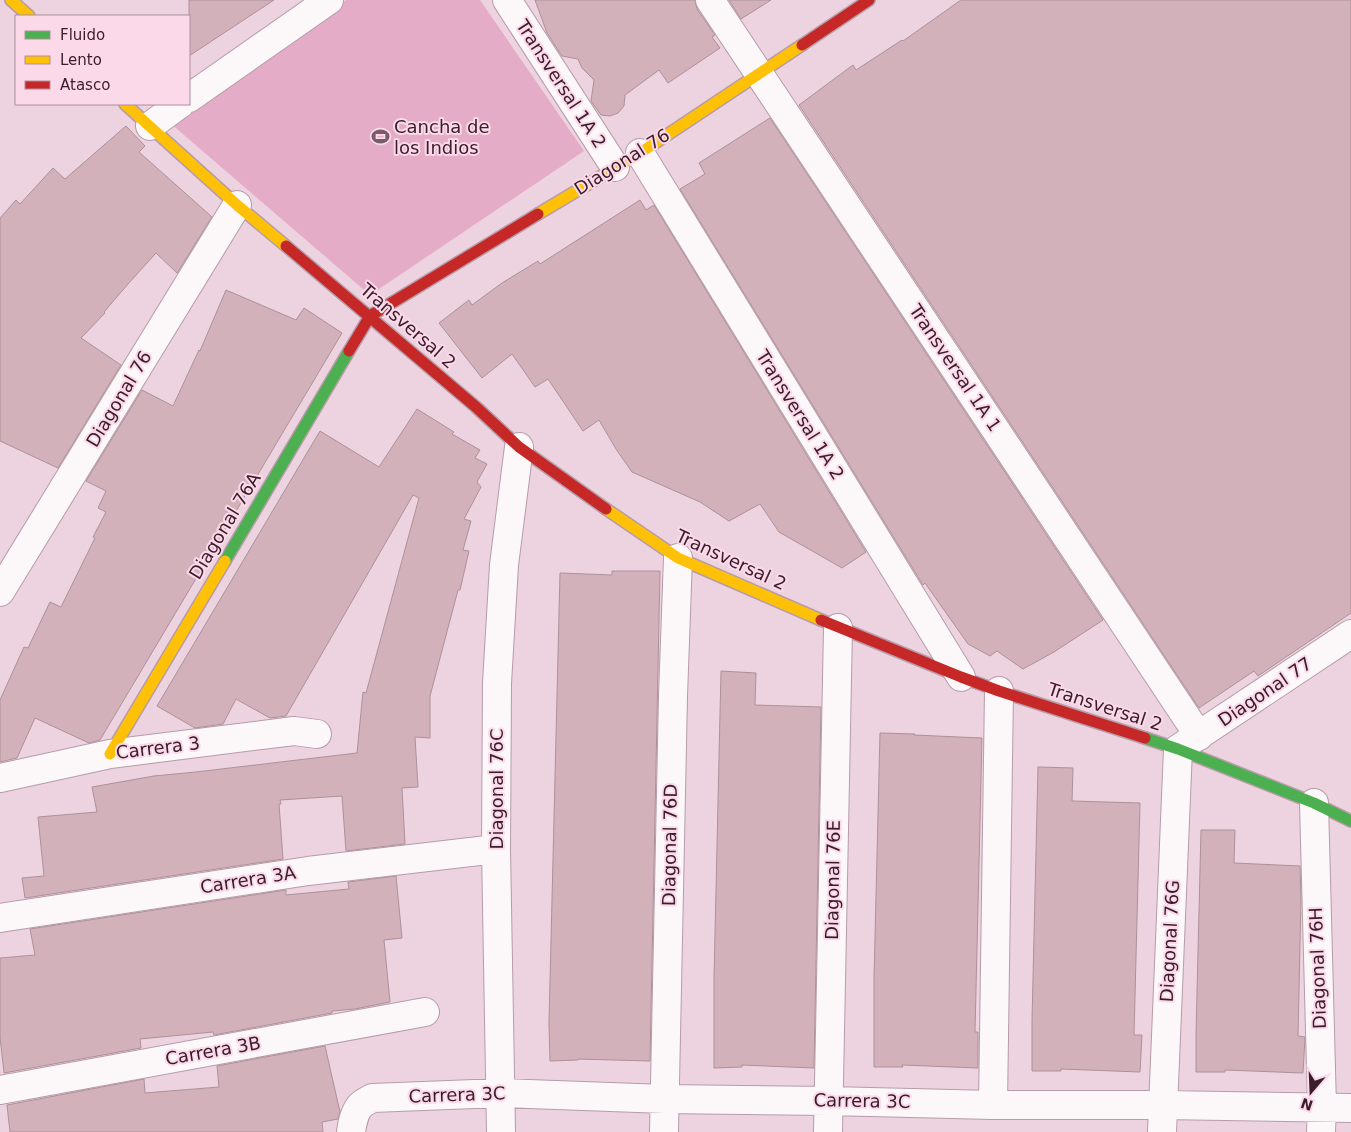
<svg xmlns="http://www.w3.org/2000/svg" width="1351" height="1132" font-family="'DejaVu Sans',sans-serif">
  <style>
    .green { fill: #e5acc8 }
    .building { fill: #d3b1bb; stroke: #ac9199 }
    .lines { fill: none; stroke-linecap: round; stroke-linejoin: round }
    .street-casing { stroke: #b69ca9; stroke-width: 30 }
    .fast-casing { stroke: #b69ca9; stroke-width: 14 }
    .slow-casing { stroke: #b69ca9; stroke-width: 14 }
    .jam-casing { stroke: #b69ca9; stroke-width: 14 }
    .street { stroke: #fcf8fa; stroke-width: 28 }
    .fast { stroke: #4caf50; stroke-width: 11 }
    .slow { stroke: #ffc107; stroke-width: 11 }
    .jam { stroke: #c62828; stroke-width: 11 }
    .labels { text-anchor: middle; stroke-width: 4; stroke-linejoin: round; paint-order: stroke }
    .street-label { font-size: 18px; fill: #3a1c2b; stroke: #fbd9e9 }
    .poi-label { font-size: 18px; fill: #3a1c2b; stroke: #fbd9e9; text-anchor: start }
  </style>
  <rect width="100%" height="100%" fill="#edd2df"/>
  <path class="green" d="M 346,0 L 480,0 L 584,151 L 370,295 L 170,123 Z"/>
  <path class="building" d="M 189,0 L 274,0 L 189,56 Z
    M 535,0 L 695,0 L 697,9 L 715,35 L 712,37 L 720,48 L 668,83 L 659,70 L 625,95 L 624,106 L 618,113 L 610,116 L 601,115 L 591,101 L 594,80 L 582,68 L 578,59 L 562,56 L 547,33 Z
    M 729,0 L 771,0 L 741,19 Z
    M 961,0 L 1351,0 L 1351,613 L 1258,676 L 1254,671 L 1199,708 L 799,105 L 853,65 L 856,70 L 902,40 L 903,41 Z
    M 770,118 L 1103,620 L 1054,652 L 1023,669 L 997,651 L 990,656 L 968,644 L 925,583 L 923,585 L 680,189 L 705,174 L 699,163 Z
    M 126,126 L 145,146 L 139,152 L 212,217 L 177,273 L 156,253 L 128,284 L 104,312 L 105,313 L 81,338 L 121,365 L 58,468 L 0,441 L 0,218 L 16,200 L 20,204 L 53,168 L 65,179 Z
    M 640,200 L 646,210 L 654,205 L 866,552 L 842,568 L 779,532 L 760,504 L 729,521 L 700,502 L 632,472 L 616,449 L 599,420 L 583,431 L 548,379 L 535,387 L 512,354 L 482,378 L 439,323 L 469,300 L 472,305 L 502,283 L 538,261 L 540,264 Z
    M 226,290 L 296,320 L 304,308 L 342,333 L 100,740 L 89,743 L 35,718 L 17,758 L 0,762 L 0,700 L 24,647 L 28,648 L 50,602 L 61,607 L 95,538 L 93,537 L 106,512 L 98,508 L 106,491 L 86,481 L 142,390 L 173,406 L 199,350 L 200,351 Z
    M 417,409 L 454,432 L 452,434 L 480,450 L 475,458 L 487,464 L 477,482 L 481,487 L 464,519 L 471,521 L 463,550 L 469,551 L 460,590 L 458,590 L 430,696 L 430,738 L 415,737 L 418,787 L 402,788 L 405,844 L 346,851 L 342,796 L 280,800 L 281,804 L 279,804 L 283,859 L 25,898 L 22,878 L 44,876 L 38,817 L 97,812 L 92,787 L 154,776 L 196,772 L 357,753 L 363,692 L 366,693 L 419,498 L 413,495 L 286,716 L 270,718 L 236,699 L 223,724 L 195,728 L 157,706 L 320,431 L 379,467 Z
    M 612,571 L 660,571 L 650,1061 L 578,1059 L 578,1060 L 550,1061 L 549,1023 L 560,573 L 612,575 Z
    M 721,671 L 756,673 L 755,705 L 821,707 L 814,1068 L 742,1065 L 742,1067 L 714,1068 L 714,978 Z
    M 880,733 L 915,734 L 914,735 L 982,738 L 975,1032 L 978,1032 L 978,1068 L 902,1065 L 903,1067 L 874,1067 L 874,978 Z
    M 1038,767 L 1073,768 L 1072,801 L 1140,803 L 1134,1035 L 1142,1035 L 1140,1072 L 1061,1069 L 1061,1071 L 1032,1071 L 1032,1021 Z
    M 1201,830 L 1235,830 L 1234,863 L 1300,866 L 1301,899 L 1298,1036 L 1305,1037 L 1303,1073 L 1225,1070 L 1225,1072 L 1196,1072 L 1196,1034 Z
    M 396,876 L 402,938 L 384,940 L 390,1002 L 355,1009 L 332,1011 L 332,1013 L 214,1035 L 213,1032 L 140,1039 L 141,1048 L 4,1073 L 0,1037 L 0,958 L 35,955 L 30,929 L 286,890 L 286,895 L 349,889 L 348,882 Z
    M 325,1046 L 340,1112 L 338,1119 L 322,1122 L 323,1132 L 10,1132 L 7,1105 L 144,1079 L 145,1093 L 219,1087 L 217,1066 Z"/>
  <g class="lines">
    <defs>
      <path id="street" d="M 507,0 L 615,167
        M 710,0 L 1199,736
        M 189,98 L 329,0
        M 150,126 L 180,104
        M 640,153 L 961,677
        M 0,592 L 237,205
        M 0,778 L 110,754 L 294,731 L 317,734
        M 1314,803 L 1322,1107 L 1321,1132
        M 0,918 L 308,871 L 496,849
        M 0,1090 L 425,1012
        M 993,1105 L 999,691
        M 351,1132 C 352,1124 355,1111 361,1105 C 364,1102 369,1100 372,1098 L 500,1093 L 665,1099 L 829,1101 L 993,1105 L 1162,1105 L 1351,1108
        M 501,1132 L 496,849 L 497,683 L 504,565 L 519,447
        M 664,1132 L 673,696 L 678,558
        M 828,1132 L 838,628
        M 1162,1132 L 1178,749 L 1351,634"/>
      <path id="fast" d="M 225,561 L 349,351
        M 1145,738 L 1178,749 L 1314,803 L 1351,821"/>
      <path id="slow" d="M 11,0 L 29,16
        M 125,104 L 237,205 L 286,246
        M 538,214 L 640,153 L 802,45
        M 606,509 L 678,558 L 821,620
        M 110,754 L 225,561"/>
      <path id="jam" d="M 802,45 L 869,0
        M 286,246 L 476,407 L 519,447 L 606,509
        M 349,351 L 370,316 L 538,214
        M 821,620 L 961,677 L 999,691 L 1145,738"/>
    </defs>
    <use href="#street" class="street-casing"/>
    <use href="#fast" class="fast-casing"/>
    <use href="#slow" class="slow-casing"/>
    <use href="#jam" class="jam-casing"/>
    <use href="#street" class="street"/>
    <use href="#fast" class="fast"/>
    <use href="#slow" class="slow"/>
    <use href="#jam" class="jam"/>
  </g>
  <defs>
    <symbol id="stadium-bare" viewBox="-9 -9 18 18"><path d="M0-5a6.5 5 0 1 0 0 10a6.5 5 0 1 0 0-10ZM-3.5-1.8h7v3.6h-7Z" fill="#795c6a" stroke="#fbd9e9" stroke-width="2.5" paint-order="stroke"/></symbol>
  </defs>
  <g fill-rule="evenodd">
    <use href="#stadium-bare" x="368" y="124" width="25" height="25"/>
  </g>
  <g class="labels">
    <g class="street-label">
      <text transform="translate(561 84) rotate(57)" y="6">Transversal 1A 2</text>
      <text transform="translate(622 162) rotate(-32)" y="6">Diagonal 76</text>
      <text transform="translate(408 326) rotate(41)" y="6">Transversal 2</text>
      <text transform="translate(955 368) rotate(56)" y="6">Transversal 1A 1</text>
      <text transform="translate(119 399) rotate(-59)" y="6">Diagonal 76</text>
      <text transform="translate(800 415) rotate(58)" y="6">Transversal 1A 2</text>
      <text transform="translate(225 526) rotate(-59)" y="6">Diagonal 76A</text>
      <text transform="translate(731 560) rotate(25)" y="6">Transversal 2</text>
      <text transform="translate(1265 692) rotate(-34)" y="6">Diagonal 77</text>
      <text transform="translate(1105 707) rotate(18)" y="6">Transversal 2</text>
      <text transform="translate(158 748) rotate(-7)" y="6">Carrera 3</text>
      <text transform="translate(497 789) rotate(-90)" y="6">Diagonal 76C</text>
      <text transform="translate(670 845) rotate(-89)" y="6">Diagonal 76D</text>
      <text transform="translate(248 880) rotate(-9)" y="6">Carrera 3A</text>
      <text transform="translate(833 880) rotate(-89)" y="6">Diagonal 76E</text>
      <text transform="translate(1170 941) rotate(-87)" y="6">Diagonal 76G</text>
      <text transform="translate(1318 968) rotate(-92)" y="6">Diagonal 76H</text>
      <text transform="translate(213 1051) rotate(-10)" y="6">Carrera 3B</text>
      <text transform="translate(457 1095) rotate(-2)" y="6">Carrera 3C</text>
      <text transform="translate(862 1101) rotate(1)" y="6">Carrera 3C</text>
    </g>
    <g class="poi-label">
      <text x="394" y="133">Cancha de<tspan x="394" dy="21">los Indios</tspan></text>
    </g>
  </g>
  <rect x="15" y="15" width="175" height="90" fill="#fbd9e9" stroke="#ae8d9d"/>
  <rect x="25" y="31" width="25" height="8" fill="#4caf50" stroke="#ae8d9d"/>
  <text x="60" y="40" font-size="15" fill="#3a1c2b">Fluido</text>
  <rect x="25" y="56" width="25" height="8" fill="#ffc107" stroke="#ae8d9d"/>
  <text x="60" y="65" font-size="15" fill="#3a1c2b">Lento</text>
  <rect x="25" y="81" width="25" height="8" fill="#c62828" stroke="#ae8d9d"/>
  <text x="60" y="90" font-size="15" fill="#3a1c2b">Atasco</text>
  <g transform="translate(1311 1092) rotate(199)" stroke="#fbd9e9" stroke-width="4" paint-order="stroke">
  <path d="M0-4L9 19L0 12L-9 19Z" fill="#3a1c2b"/>
  <text y="-8" font-size="14" font-weight="bold" text-anchor="middle" fill="#3a1c2b">N</text>
  </g>
</svg>
